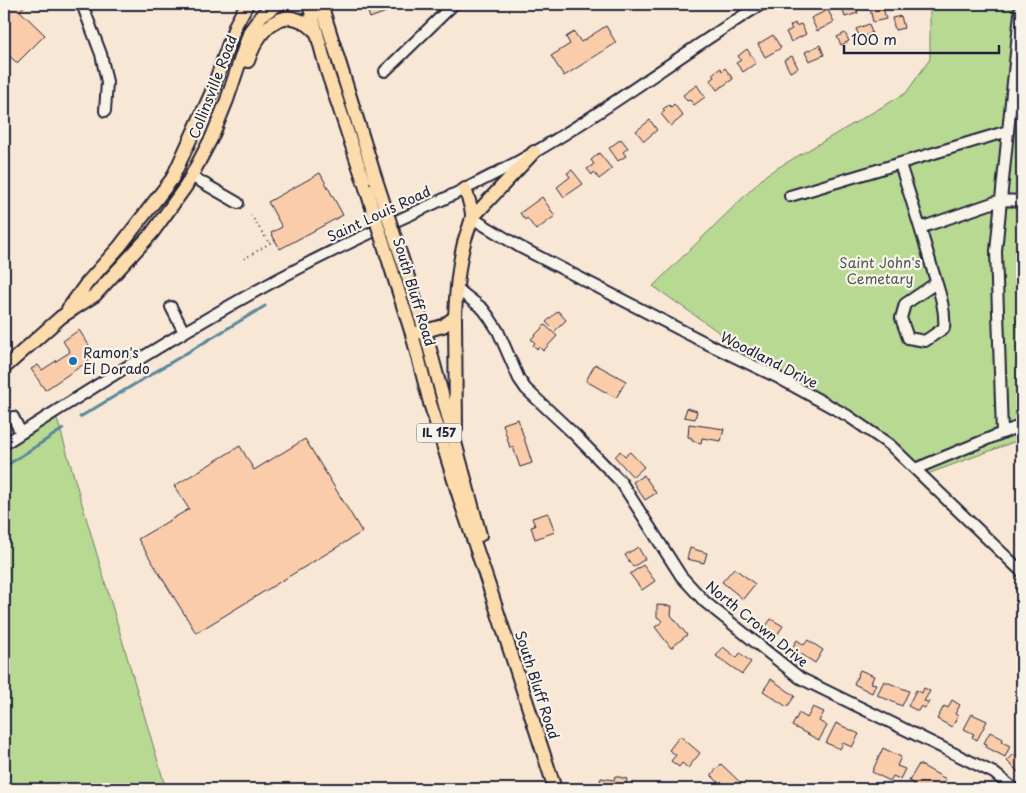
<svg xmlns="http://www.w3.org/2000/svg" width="1026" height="793" font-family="'Playpen Sans',sans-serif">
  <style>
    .green { fill: #b8d992; stroke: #6d7e66 }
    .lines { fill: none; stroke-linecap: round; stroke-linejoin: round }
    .stream { stroke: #59879c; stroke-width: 3 }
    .building { fill: #fbccaa; stroke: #22223b }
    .minor-casing { stroke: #22223b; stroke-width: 14 }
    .major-casing { stroke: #22223b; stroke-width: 16 }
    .path { stroke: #22223b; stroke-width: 2; stroke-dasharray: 1 4; stroke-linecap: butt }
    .minor { stroke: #f7f3e8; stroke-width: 10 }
    .major { stroke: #fcdcac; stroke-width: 12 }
    .major-bridge-casing { stroke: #22223b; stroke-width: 16; stroke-linecap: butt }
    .major-bridge { stroke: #fcdcac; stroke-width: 12 }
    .poi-dot { fill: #1f6fb2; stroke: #f7f3e8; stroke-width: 2 }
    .labels { text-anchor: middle; stroke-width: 4.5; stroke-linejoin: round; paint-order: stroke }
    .shield { fill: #f7f3e8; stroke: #62616f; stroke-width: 1 }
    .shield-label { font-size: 12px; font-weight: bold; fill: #22223b }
    .street-label { font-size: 14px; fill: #22223b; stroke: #f7f3e8 }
    .park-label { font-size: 14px; fill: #4f5955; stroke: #f7f3e8 }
    .poi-label { font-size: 14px; fill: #22223b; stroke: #f7f3e8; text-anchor: start }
  </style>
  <rect width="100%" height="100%" fill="#f8e7d5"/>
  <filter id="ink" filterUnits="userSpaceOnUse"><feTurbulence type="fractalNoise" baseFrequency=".02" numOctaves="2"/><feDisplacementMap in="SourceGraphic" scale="10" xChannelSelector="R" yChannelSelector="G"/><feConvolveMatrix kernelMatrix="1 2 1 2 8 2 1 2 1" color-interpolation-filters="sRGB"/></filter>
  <g filter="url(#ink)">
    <path class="green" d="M 930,4 L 1022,4 L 1022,439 L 922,476 L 873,434 L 807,394 L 653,286 L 767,174 L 906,93 L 930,59 Z
      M 55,412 L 166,789 L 4,789 L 4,444 Z"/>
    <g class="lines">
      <path class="stream" d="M 80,417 L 265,306
        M 4,467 L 63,429"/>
    </g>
    <path class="building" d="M 4,4 L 26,4 L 20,11 L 45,35 L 17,63 L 4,51 Z
      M 365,4 L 398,4 L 399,7 L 370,18 Z
      M 841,4 L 855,4 L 858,13 L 845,17 Z
      M 869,4 L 888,4 L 888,6 L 883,7 L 886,19 L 873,22 Z
      M 828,10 L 834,22 L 817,31 L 811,18 Z
      M 901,16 L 904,28 L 895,30 L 892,18 Z
      M 795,23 L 796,26 L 801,24 L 806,34 L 791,42 L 786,32 L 792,29 L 790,26 Z
      M 869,24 L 872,33 L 860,38 L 856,29 Z
      M 606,26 L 616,43 L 564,76 L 551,56 L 570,44 L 566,37 L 574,32 L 581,42 Z
      M 845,33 L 849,41 L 841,45 L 837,37 Z
      M 773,35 L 781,48 L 765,57 L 758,44 Z
      M 820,45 L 824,55 L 809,61 L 805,52 Z
      M 747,49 L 756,63 L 743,72 L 736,63 L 741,60 L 738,56 Z
      M 792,56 L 798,68 L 790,72 L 784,60 Z
      M 721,68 L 722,71 L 725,68 L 733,79 L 717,90 L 710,80 L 714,77 L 712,74 Z
      M 697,85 L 705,97 L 694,105 L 690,100 L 687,101 L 683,95 Z
      M 674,104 L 683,116 L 671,126 L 661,114 L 665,111 L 663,109 L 669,105 L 671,107 Z
      M 650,120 L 657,130 L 644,141 L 636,131 Z
      M 621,139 L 628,148 L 623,152 L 626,156 L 618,161 L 609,148 Z
      M 599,153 L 612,169 L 599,179 L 594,172 L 592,175 L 587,169 L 594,164 L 591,160 Z
      M 572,170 L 583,184 L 564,197 L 557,187 L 570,177 L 567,173 Z
      M 320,173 L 343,215 L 280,249 L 271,233 L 282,227 L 268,202 Z
      M 542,197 L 555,216 L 536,230 L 527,218 L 525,220 L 520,213 Z
      M 558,311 L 566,320 L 555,331 L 546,322 Z
      M 545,325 L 557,336 L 543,351 L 539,347 L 537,349 L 533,345 L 535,343 L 531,339 Z
      M 79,330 L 96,356 L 45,390 L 31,369 L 38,365 L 42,370 L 70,352 L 63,341 Z
      M 595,364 L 626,381 L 616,398 L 586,381 Z
      M 687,408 L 697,411 L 695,419 L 684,417 Z
      M 518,419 L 532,463 L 520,467 L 513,447 L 510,448 L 503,424 Z
      M 689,424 L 724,429 L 721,441 L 702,438 L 701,443 L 692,441 L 692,438 L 688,437 Z
      M 305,439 L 362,532 L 196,633 L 138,539 L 189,509 L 174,486 L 240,446 L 254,470 Z
      M 620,451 L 625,456 L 630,452 L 644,467 L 633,477 L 615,457 Z
      M 644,475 L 656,493 L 645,500 L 633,482 Z
      M 548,513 L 555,532 L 535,539 L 531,527 L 535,526 L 532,518 Z
      M 638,547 L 645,559 L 633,567 L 625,555 Z
      M 690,548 L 707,553 L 704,563 L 687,559 Z
      M 643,565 L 655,581 L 642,590 L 630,574 Z
      M 734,568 L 755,584 L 743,599 L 722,582 Z
      M 657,605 L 672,606 L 671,615 L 687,635 L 671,648 L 655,627 L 663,621 L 657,617 Z
      M 771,619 L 783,626 L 775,638 L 763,630 Z
      M 797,640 L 804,645 L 808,640 L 823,650 L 815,663 L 792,648 Z
      M 723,647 L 737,658 L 740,653 L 751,662 L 742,674 L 716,656 Z
      M 860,670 L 874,676 L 871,683 L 876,684 L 872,693 L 854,684 Z
      M 771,679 L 795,696 L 787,707 L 763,691 Z
      M 884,681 L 909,691 L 902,706 L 877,695 Z
      M 924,688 L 930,691 L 924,701 L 929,702 L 925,708 L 921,706 L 918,711 L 908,706 L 916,690 L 922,693 Z
      M 952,700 L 960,705 L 955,714 L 958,716 L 952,727 L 937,719 L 944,706 L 948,708 Z
      M 813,707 L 824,712 L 819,721 L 827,726 L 819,740 L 792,726 L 799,713 L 807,718 Z
      M 972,714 L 987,721 L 977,740 L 972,737 L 974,734 L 964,729 Z
      M 836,723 L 859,734 L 852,747 L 843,743 L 840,749 L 826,743 Z
      M 990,732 L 1003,739 L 1002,742 L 1010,746 L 1005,757 L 986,747 L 987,744 L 984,743 Z
      M 680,736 L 700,753 L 688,768 L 682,763 L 679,767 L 671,761 L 676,755 L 669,750 Z
      M 883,748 L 901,757 L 897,766 L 905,769 L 900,779 L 893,776 L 890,781 L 872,772 Z
      M 1014,754 L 1018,758 L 1022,755 L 1022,776 L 1007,761 Z
      M 721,764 L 746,788 L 745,789 L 721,789 L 723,787 L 711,775 Z
      M 919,764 L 946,779 L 940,789 L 911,788 L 914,784 L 909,781 Z
      M 615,776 L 627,779 L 625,789 L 598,789 L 601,778 L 614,780 Z"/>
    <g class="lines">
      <defs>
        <path id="minor" d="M 82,4 L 101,54 L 107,82 L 105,111
          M 1021,4 L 1001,200 L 1022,201
          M 385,71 L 454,4
          M 900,164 C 911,199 922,233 932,268 C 938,288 946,308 944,328 L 925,341 L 908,338 L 901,318 L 905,304 L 936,283
          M 191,176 L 238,203
          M 790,196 L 1008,131
          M 472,218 L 520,247 L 708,344 L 779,378 L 848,416 L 890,445 L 1022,572
          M 920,228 L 1001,200 L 996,251 L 1002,433 L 1022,425
          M 456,288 L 483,309 L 489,317 L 498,331 L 519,379 L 526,389 L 573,433 L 621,482 L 681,576 L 705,602 L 800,678 L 994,773 L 1014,789
          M 171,307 L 184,332
          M 13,417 L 21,433
          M 4,444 C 102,382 200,319 303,266 C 379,226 459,196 533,153 C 612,108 684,51 762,4
          M 915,469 L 1002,433"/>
        <path id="major" d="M 309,4 L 327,71 L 366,188
          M 321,4 L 376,180
          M 248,61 C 259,29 284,0 315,31
          M 472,218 L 534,152
          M 406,271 L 425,331 L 480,535
          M 393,274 L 412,334 L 430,403 L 463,509 L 490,589 L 555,789
          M 68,309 L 87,283 L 120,246 L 172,179 L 211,94 L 236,24 L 247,4
          M 455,317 L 456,429
          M 417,333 L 443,326 L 455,317 C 456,292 458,267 464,243 C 466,234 471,225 472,216 C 472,207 468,198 465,189
          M 4,368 L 61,317 L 95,295 L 152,233 L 168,211 L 186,186 L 212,137 L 227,100 L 250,31 L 262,15 L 278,4"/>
      </defs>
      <use href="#minor" class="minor-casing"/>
      <use href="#major" class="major-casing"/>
      <path class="path" d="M 251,215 L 269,243
        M 244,259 L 275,240"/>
      <use href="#minor" class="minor"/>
      <use href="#major" class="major"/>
      <defs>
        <path id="major-bridge" d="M 376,180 L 406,271
          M 366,188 L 393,274"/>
      </defs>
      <use href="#major-bridge" class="major-bridge-casing"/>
      <use href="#major-bridge" class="major-bridge"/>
    </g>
  </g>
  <circle class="poi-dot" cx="73" cy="361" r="5"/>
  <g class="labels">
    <rect class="shield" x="416.5" y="423.5" width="45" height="19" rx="4"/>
    <g class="shield-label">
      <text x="439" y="437">IL 157</text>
    </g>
    <g class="street-label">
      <text transform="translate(213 87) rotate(-69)" y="5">Collinsville Road</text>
      <text transform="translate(379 214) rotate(-25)" y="5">Saint Louis Road</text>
      <text transform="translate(414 292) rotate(73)" y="5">South Bluff Road</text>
      <text transform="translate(769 360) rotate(27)" y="5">Woodland Drive</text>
      <text transform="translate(757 624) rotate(39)" y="5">North Crown Drive</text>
      <text transform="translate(537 685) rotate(72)" y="5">South Bluff Road</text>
    </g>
    <g class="park-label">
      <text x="880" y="268">Saint John's<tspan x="880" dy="16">Cemetary</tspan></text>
    </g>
    <g class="poi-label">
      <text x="83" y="358">Ramon's<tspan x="83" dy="16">El Dorado</tspan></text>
    </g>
  </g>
  <rect width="1026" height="793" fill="none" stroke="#f7f3e8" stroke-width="20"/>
  <rect x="10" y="10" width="1006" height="773" fill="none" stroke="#22223b" stroke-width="2" filter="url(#ink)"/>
  <path d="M844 45v8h155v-8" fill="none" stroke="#22223b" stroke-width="2.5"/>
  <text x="851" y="45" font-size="15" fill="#22223b" stroke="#f7f3e8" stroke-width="4" paint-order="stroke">100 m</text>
</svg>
